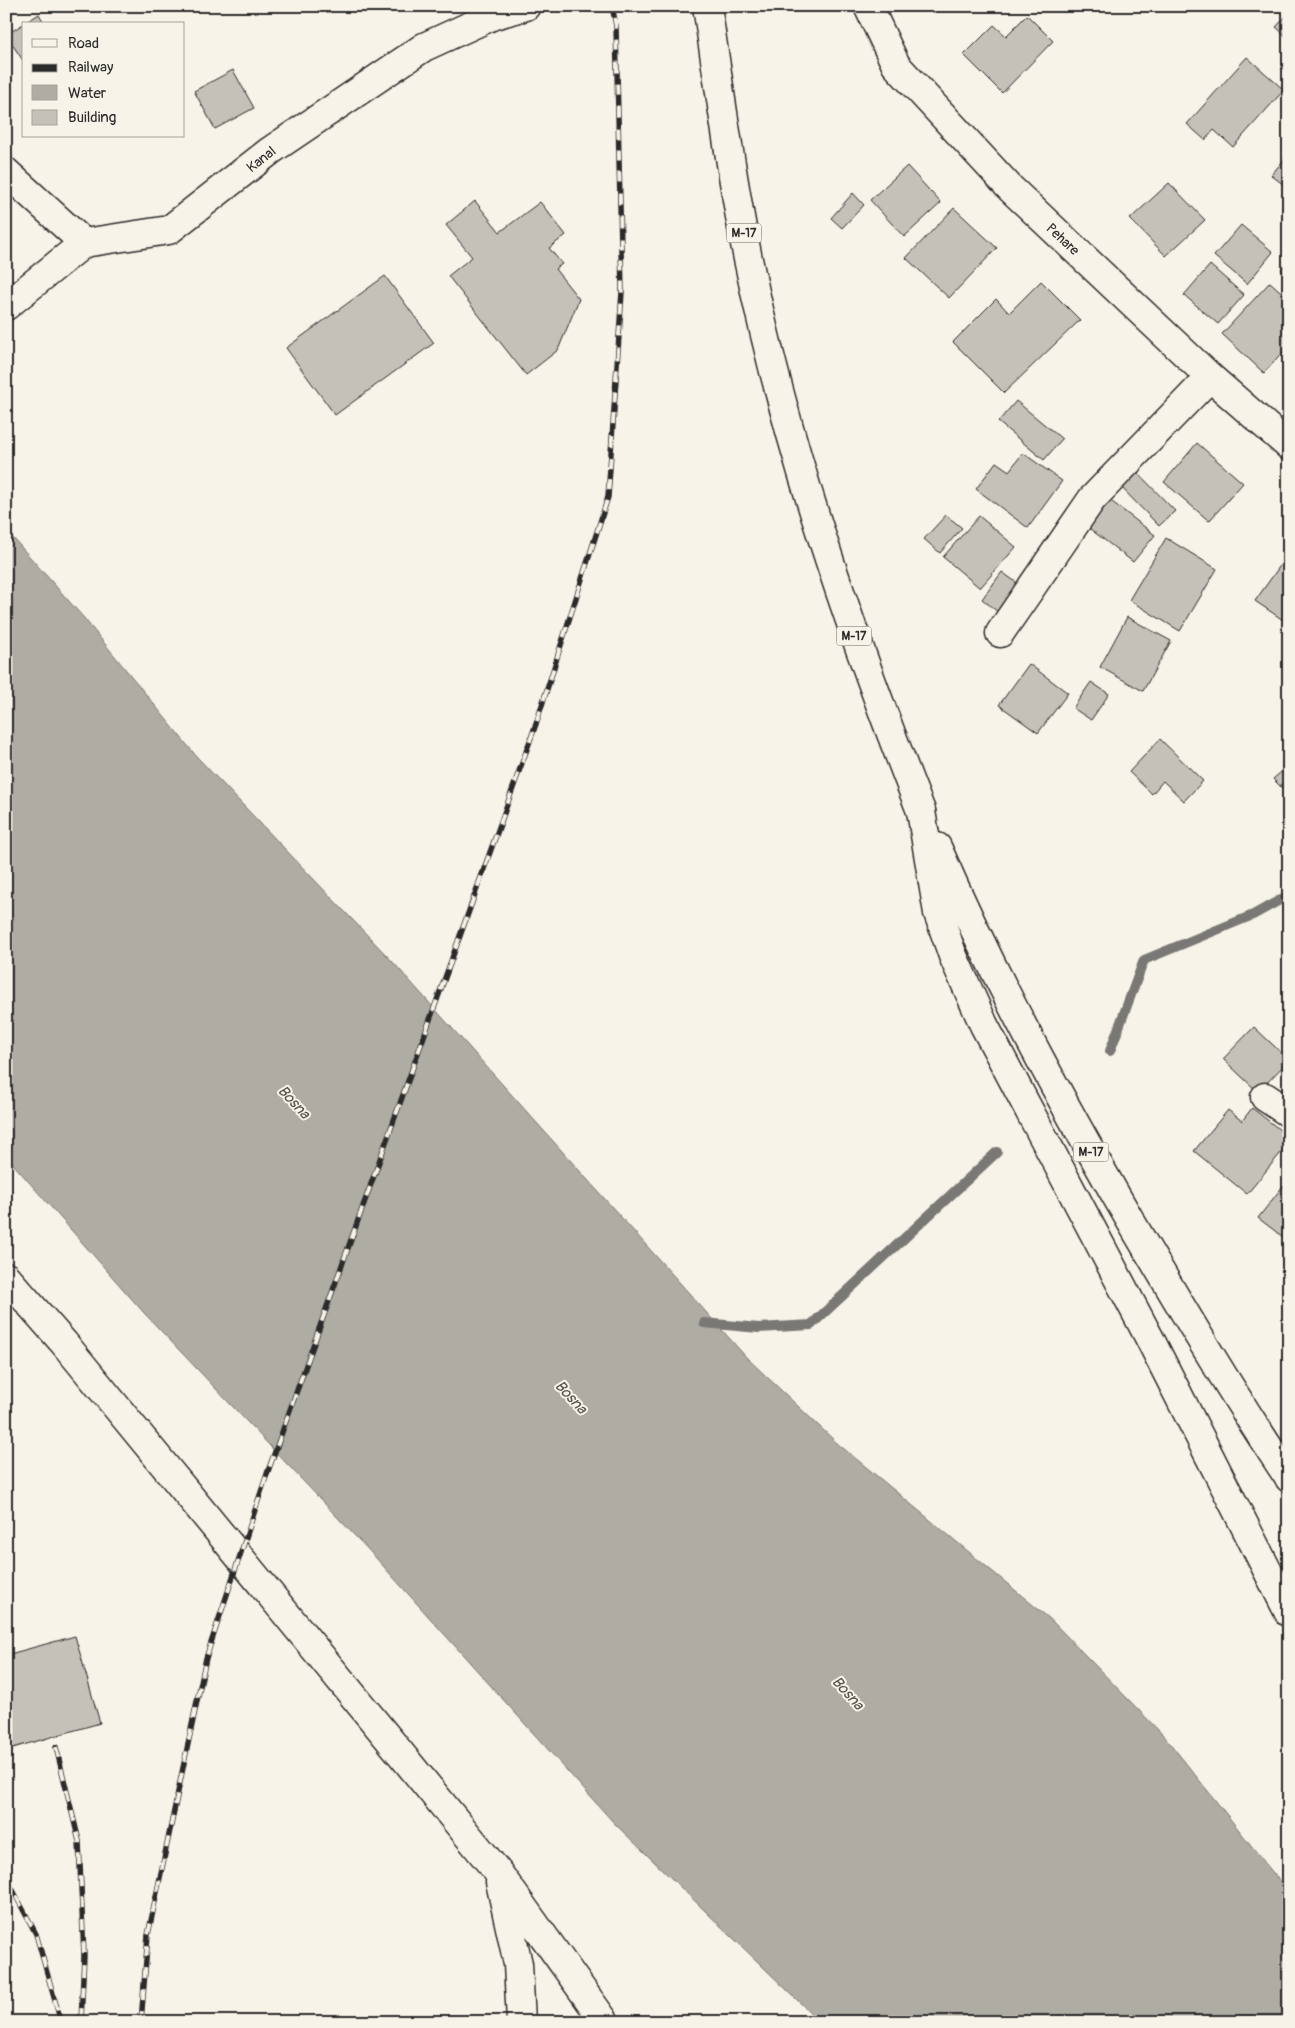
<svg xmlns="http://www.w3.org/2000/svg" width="1295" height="2028" font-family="Pangolin,sans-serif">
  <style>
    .water { fill: #afaca4; stroke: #7a7874 }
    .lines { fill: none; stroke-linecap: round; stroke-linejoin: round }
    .stream { stroke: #7a7874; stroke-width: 10 }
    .building { fill: #c4c1b9; stroke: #2b2b2b }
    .minor-casing { stroke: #2b2b2b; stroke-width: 31 }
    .major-casing { stroke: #2b2b2b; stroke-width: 31 }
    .highway-casing { stroke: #2b2b2b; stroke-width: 31 }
    .minor { stroke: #f7f3e8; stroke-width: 28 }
    .major { stroke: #f7f3e8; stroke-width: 28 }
    .highway { stroke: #f7f3e8; stroke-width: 28 }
    .rail-casing { stroke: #2b2b2b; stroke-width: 5.5 }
    .rail { stroke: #f7f3e8; stroke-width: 4; stroke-dasharray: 11; stroke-linecap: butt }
    .labels { text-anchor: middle; stroke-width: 4; stroke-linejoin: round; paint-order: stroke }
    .shield { fill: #f7f3e8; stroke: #686764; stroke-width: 1 }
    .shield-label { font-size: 12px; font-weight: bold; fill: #2b2b2b }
    .street-label { font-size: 14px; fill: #2b2b2b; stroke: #f7f3e8 }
    .water-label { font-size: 15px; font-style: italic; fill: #53524f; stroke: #f7f3e8 }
  </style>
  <rect width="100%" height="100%" fill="#f7f3e8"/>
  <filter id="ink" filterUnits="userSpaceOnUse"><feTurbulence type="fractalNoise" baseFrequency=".02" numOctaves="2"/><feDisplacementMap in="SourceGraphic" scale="10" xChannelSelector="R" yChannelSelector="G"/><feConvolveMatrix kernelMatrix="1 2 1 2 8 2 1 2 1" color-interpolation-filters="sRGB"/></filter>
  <g filter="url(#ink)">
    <path class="water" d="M 6,530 L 83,617 L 197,757 L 392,961 L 747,1358 L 837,1443 L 1050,1619 L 1165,1737 L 1289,1893 L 1289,2022 L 820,2022 L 614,1823 L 375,1557 L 145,1314 L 6,1156 Z"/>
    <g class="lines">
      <path class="stream" d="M 1110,1051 L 1144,960 L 1253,915 L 1289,895
        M 704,1323 L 759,1328 L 811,1325 L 997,1152"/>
    </g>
    <path class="building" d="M 1289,13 L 1289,39 L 1276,27 Z
      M 39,14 L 45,24 L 24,24 L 24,62 L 6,35 Z
      M 1027,15 L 1053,41 L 1002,93 L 964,55 L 994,25 L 1006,36 Z
      M 1247,57 L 1284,90 L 1233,147 L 1214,130 L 1205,140 L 1187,124 Z
      M 233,70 L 254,108 L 215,129 L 194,91 Z
      M 1289,154 L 1289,189 L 1271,175 Z
      M 907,166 L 941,203 L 904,237 L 870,200 Z
      M 1169,183 L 1205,220 L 1166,256 L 1130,219 Z
      M 853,193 L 864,205 L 842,228 L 831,218 Z
      M 475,201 L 500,232 L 540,202 L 566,235 L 549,248 L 562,264 L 555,269 L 579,299 L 558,350 L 526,375 L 448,276 L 472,257 L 446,225 Z
      M 954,208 L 997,248 L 949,298 L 906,258 Z
      M 1241,225 L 1273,252 L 1247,284 L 1214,256 Z
      M 1289,260 L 1289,276 L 1281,270 Z
      M 1210,265 L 1244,295 L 1218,324 L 1184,295 Z
      M 385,276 L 434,343 L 335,415 L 286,348 Z
      M 1041,281 L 1080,320 L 1004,393 L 953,342 L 996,299 L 1009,313 Z
      M 1270,282 L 1289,299 L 1289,346 L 1264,373 L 1222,334 Z
      M 1016,401 L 1062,439 L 1044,460 L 998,422 Z
      M 1197,443 L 1243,483 L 1209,521 L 1164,482 Z
      M 1023,453 L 1062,481 L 1028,528 L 976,489 L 996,462 L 1009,471 Z
      M 1133,468 L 1175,511 L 1159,526 L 1117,483 Z
      M 1107,498 L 1155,535 L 1133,562 L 1085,525 Z
      M 946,515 L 962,528 L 940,553 L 924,539 Z
      M 979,516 L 1016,547 L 980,588 L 943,557 Z
      M 1166,538 L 1217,569 L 1180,631 L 1129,600 Z
      M 1289,553 L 1289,624 L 1255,601 Z
      M 1002,572 L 1020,585 L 999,613 L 982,599 Z
      M 1127,617 L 1171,641 L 1143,691 L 1100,667 Z
      M 1029,664 L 1068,693 L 1038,733 L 999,705 Z
      M 1091,682 L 1109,694 L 1091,720 L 1073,708 Z
      M 1160,739 L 1203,781 L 1184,801 L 1163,781 L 1152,794 L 1129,772 Z
      M 1289,765 L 1289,795 L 1273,779 Z
      M 1254,1027 L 1289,1060 L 1258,1092 L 1223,1059 Z
      M 1252,1108 L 1289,1137 L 1289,1143 L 1247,1194 L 1194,1151 L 1228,1110 L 1242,1121 Z
      M 1283,1186 L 1289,1190 L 1289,1229 L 1283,1237 L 1258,1218 Z
      M 75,1636 L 100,1723 L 6,1750 L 6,1655 Z"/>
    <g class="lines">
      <defs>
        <path id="minor" d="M 868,6 L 896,65 L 1010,188 L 1210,377 L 1289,446
          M 6,172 L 84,243 L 169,230 L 270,151 L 424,47 L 494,15 L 526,6
          M 6,306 L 84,243
          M 1000,633 L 1092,499 L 1210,377
          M 1265,1097 L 1289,1113
          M 6,1277 L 64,1343 L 497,1871 L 605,2022
          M 500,1882 L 518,1964 L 521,2022"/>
        <path id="major" d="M 707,6 C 720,90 731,176 748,259 C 787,449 850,631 921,811"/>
        <path id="highway" d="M 921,811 L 938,913 L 953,956 L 984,1025 L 1150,1339 L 1289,1613
          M 937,847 C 993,976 1060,1099 1130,1220 C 1181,1307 1233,1395 1289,1478"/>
      </defs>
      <use href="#minor" class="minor-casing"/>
      <use href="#major" class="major-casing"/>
      <use href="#highway" class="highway-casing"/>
      <use href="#minor" class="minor"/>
      <use href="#major" class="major"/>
      <use href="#highway" class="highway"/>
      <defs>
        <path id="rail" d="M 56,1747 L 79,1841 L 84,1956 L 81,2022
          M 6,1877 L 36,1934 L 61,2022
          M 141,2022 L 148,1935 L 206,1658 L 267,1474 L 536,724 L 608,497 L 622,292 L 616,26 L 612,6"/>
      </defs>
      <use href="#rail" class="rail-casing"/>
      <use href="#rail" class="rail"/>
    </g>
  </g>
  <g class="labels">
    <g class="shield">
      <rect x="726.5" y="223.5" width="35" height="19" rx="4"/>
      <rect x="836.5" y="626.5" width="35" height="19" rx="4"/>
      <rect x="1073.5" y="1142.5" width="35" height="19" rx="4"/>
    </g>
    <g class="shield-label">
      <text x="744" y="237">M-17</text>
      <text x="854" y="640">M-17</text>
      <text x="1091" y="1156">M-17</text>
    </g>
    <g class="street-label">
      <text transform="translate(261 159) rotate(-38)" y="5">Kanal</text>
      <text transform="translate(1063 239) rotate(43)" y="5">Pehare</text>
    </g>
    <g class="water-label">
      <text transform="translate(294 1102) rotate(47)" y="5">Bosna</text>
      <text transform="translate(571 1397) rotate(47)" y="5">Bosna</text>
      <text transform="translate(848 1693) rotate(48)" y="5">Bosna</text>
    </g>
  </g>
  <rect width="1295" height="2028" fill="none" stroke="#f7f3e8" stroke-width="25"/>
  <rect x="12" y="12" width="1270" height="2003" fill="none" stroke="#2b2b2b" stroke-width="2" filter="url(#ink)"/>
  <rect x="22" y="22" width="162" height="115" fill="#f7f3e8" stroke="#a5a39c"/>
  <rect x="32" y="39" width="25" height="8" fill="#f7f3e8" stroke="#a5a39c"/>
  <text x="68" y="48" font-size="15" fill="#2b2b2b">Road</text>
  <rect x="32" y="64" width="25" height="8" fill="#2b2b2b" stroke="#a5a39c"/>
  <text x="68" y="72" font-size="15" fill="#2b2b2b">Railway</text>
  <rect x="32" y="85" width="25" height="15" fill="#afaca4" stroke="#a5a39c"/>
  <text x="68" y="98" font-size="15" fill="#2b2b2b">Water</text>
  <rect x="32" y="110" width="25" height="15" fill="#c4c1b9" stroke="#a5a39c"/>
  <text x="68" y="122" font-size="15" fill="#2b2b2b">Building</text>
</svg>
